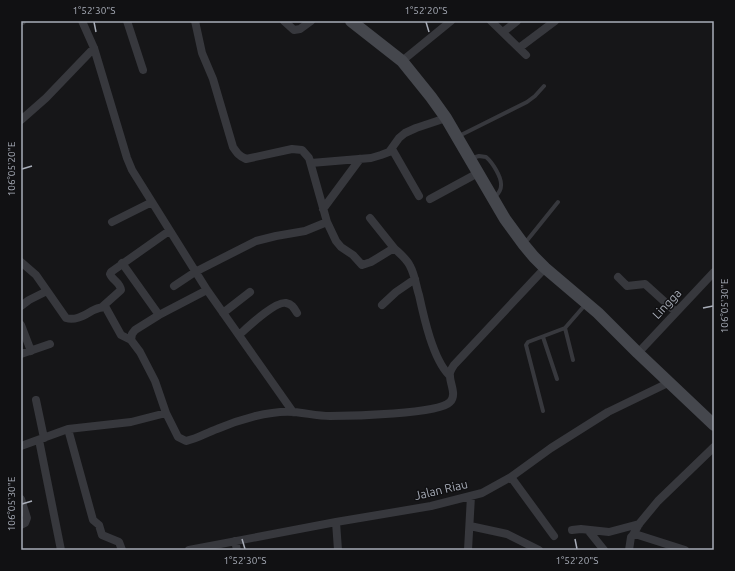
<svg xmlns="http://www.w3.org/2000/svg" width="735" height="571" font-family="Ubuntu,sans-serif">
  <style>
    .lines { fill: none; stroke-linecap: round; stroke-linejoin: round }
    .service { stroke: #37383d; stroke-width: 4 }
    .minor { stroke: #37383d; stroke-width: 8 }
    .secondary { stroke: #45474d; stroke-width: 12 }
    .ticks { fill: none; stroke: #a8adb8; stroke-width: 1.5 }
    .labels { text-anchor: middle; stroke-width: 3; stroke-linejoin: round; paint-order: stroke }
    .street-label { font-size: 12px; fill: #a8adb8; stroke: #111113 }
    .neatline { fill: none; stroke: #a8adb8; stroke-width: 1.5 }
    .ticks-label { font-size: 10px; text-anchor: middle; fill: #a8adb8 }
  </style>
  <rect width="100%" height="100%" fill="#161618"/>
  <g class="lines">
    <path class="service" d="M 459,136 L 527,102 L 535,96 L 544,86
      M 472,158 L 479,156 L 486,157 C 492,162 502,177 501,186 C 501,191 498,194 495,197
      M 525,243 L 558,202
      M 543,337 L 557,379
      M 573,360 L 565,328 L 585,305
      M 543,411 L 526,345 L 528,342 L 565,328"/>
    <path class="minor" d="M 21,21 L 22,21
      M 82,21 L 94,48 L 127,158 L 132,170 L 207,290 L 293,412
      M 127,21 L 143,70
      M 195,21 L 202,53 L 213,79 L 233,147 C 237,153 239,156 246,159 L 292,149 L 302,150 L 309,158 L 327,222 L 336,241 L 341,247 L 353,255 L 362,265 L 371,262 L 394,248 C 399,253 407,259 410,266 C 415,275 416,286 419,295 C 424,318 433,359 449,375
      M 284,21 L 294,30 L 300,29 L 311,21
      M 491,21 L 526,55
      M 503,32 L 517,21
      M 519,48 L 555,21
      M 402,61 L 451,21
      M 21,120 L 46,98 L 94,48
      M 392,149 L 419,196
      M 311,163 L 371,158 L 381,155 L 389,152 L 399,138 L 405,133 L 416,128 L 446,118
      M 430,199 L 478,173
      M 323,209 L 360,159
      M 370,218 L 394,248
      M 112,222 L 152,202
      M 21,262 L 36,275 L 66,318 C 82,323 94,304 106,308 L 121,335 L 131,340 L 140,352 L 155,381 L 166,413
      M 122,263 L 159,315
      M 618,277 L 627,286 L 645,284 L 676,312
      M 174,286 L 195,272 L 256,241 L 276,236 L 305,231 L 327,222
      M 382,305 L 396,292 L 415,279
      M 21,306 L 29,300 L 47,291
      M 102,307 L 121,290 C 120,282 112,280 110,274 L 111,272 L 169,231
      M 223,313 L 250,292
      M 21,325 L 31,351
      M 239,335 C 247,328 275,301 286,303 C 292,304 294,308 297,313
      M 131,340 L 132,334 L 135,330 L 159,315 L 207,290
      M 638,353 L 714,272
      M 21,354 L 50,344
      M 36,400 L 44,438
      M 68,429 L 93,520 L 99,525 L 102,535 L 119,542 L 122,550
      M 39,440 L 61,550
      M 21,446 L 68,429 L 131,422 L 166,413 L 178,437 L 186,441 C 197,439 206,433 217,429 C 238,420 270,410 294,412 C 306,413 318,416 330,416 C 350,416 439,414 450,402 C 457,395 450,384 450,376 C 449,372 452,368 454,365 L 545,268
      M 511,477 L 554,536
      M 21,499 L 27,518 L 25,523 L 21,525
      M 336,522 L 338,550
      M 470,526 L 507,534 L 539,550
      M 572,530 L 581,529 L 609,532 L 639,524
      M 588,530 L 604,550
      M 633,535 L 638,535 L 685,550
      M 235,541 L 237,550
      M 189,550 L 336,522 L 431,506 L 482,493 L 511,477 L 551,448 L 608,412 L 670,382
      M 468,550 L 471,496
      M 629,550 L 631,537 L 633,535 L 639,524 L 658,501 L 714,447"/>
    <path class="secondary" d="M 351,21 L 402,61 L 431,97 L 446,118 L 505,219 L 524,245 L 534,257 L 545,268 L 598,313 L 638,353 L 714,425"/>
  </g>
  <path class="ticks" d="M 94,22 L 96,32M 426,22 L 429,32M 22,169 L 32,166M 703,308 L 713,306M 22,504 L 32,501M 242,539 L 245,549M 575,539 L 577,549"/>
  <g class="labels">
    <g class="street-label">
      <text transform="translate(667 304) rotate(-47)" y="4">Lingga</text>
      <text transform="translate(441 490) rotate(-13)" y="4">Jalan Riau</text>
    </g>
  </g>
  <rect width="735" height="571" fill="none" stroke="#111113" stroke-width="44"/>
  <rect x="22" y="22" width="691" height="527" class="neatline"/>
  <g class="ticks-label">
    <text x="94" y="14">1°52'30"S</text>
    <text x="426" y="14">1°52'20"S</text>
    <text transform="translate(11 169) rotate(-90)" y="4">106°05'20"E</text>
    <text transform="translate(724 306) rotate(-90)" y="4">106°05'30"E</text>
    <text transform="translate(11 504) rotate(-90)" y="4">106°05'30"E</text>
    <text x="245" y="564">1°52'30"S</text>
    <text x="577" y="564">1°52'20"S</text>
  </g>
</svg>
